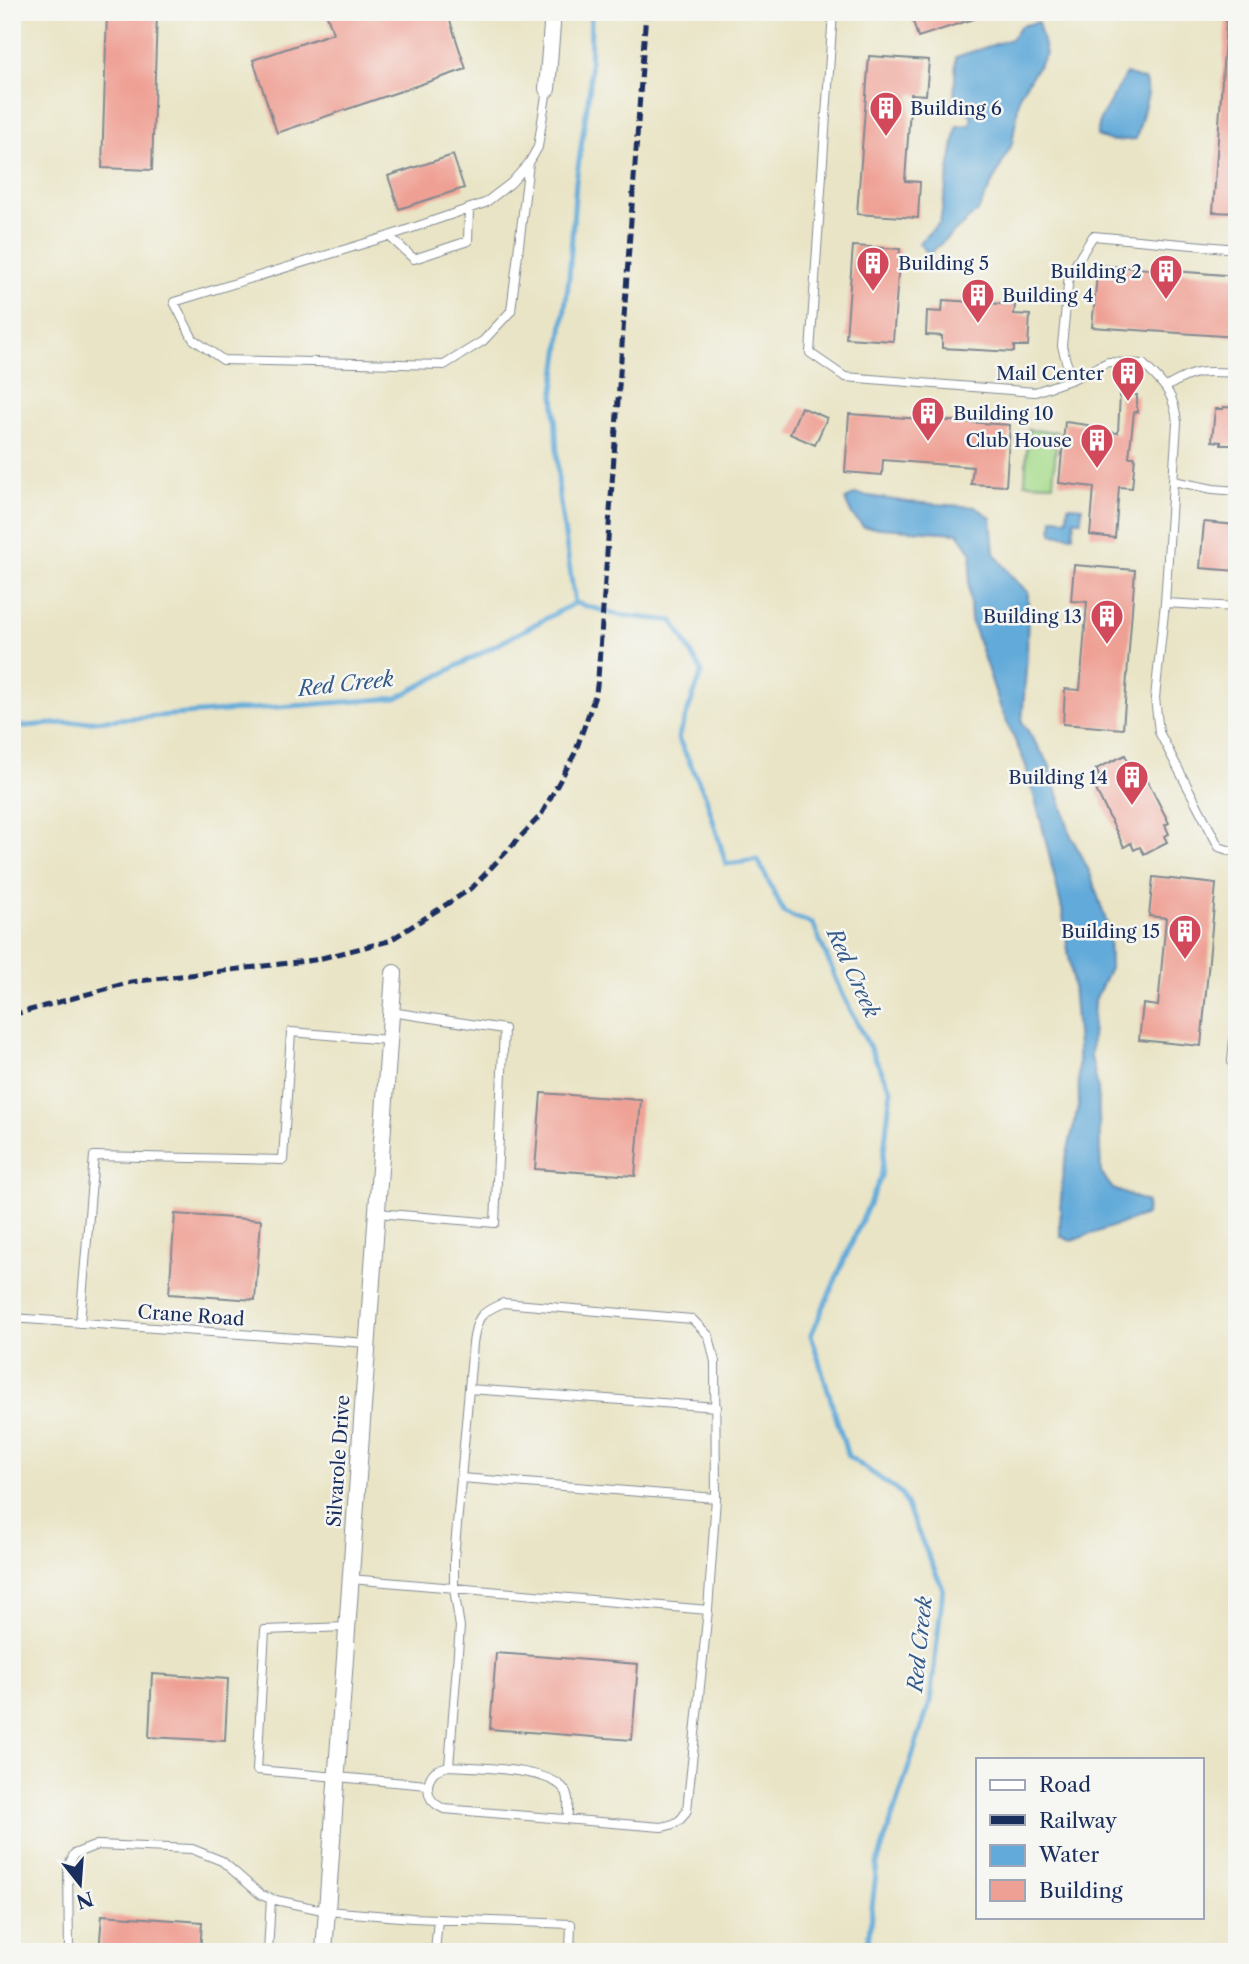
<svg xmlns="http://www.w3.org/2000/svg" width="1249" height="1964" font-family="'Libre Caslon Text',serif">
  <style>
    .green { fill: #a7dc8d; stroke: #618676; stroke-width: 2 }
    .water { fill: #62aad9; stroke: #3e6c9c; stroke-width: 2 }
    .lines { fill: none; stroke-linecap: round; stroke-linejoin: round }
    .stream { stroke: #62aad9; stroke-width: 5 }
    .building { fill: #efa094 }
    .lane-casing { stroke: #828a92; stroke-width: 10 }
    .street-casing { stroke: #828a92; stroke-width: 18 }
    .lane { stroke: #fff; stroke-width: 8 }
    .street { stroke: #fff; stroke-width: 16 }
    .rail { stroke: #1b2f5e; stroke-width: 5; stroke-dasharray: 10 5; stroke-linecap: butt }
    .labels { text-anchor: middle; stroke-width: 5; stroke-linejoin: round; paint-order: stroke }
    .poi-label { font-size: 19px; fill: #1b2f5e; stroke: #f6f6f2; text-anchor: end }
    .street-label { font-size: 19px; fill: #1b2f5e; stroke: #f6f6f2 }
    .water-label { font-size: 21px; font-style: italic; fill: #345a89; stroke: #f6f6f2 }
  </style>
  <rect width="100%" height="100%" fill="#f6f6f2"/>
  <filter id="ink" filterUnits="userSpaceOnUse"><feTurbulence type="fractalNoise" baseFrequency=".0143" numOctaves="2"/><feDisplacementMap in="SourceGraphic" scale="14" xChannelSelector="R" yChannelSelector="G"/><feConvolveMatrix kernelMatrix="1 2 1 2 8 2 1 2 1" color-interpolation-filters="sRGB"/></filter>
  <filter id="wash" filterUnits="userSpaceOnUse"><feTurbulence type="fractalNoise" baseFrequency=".00686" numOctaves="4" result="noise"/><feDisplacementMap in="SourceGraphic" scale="28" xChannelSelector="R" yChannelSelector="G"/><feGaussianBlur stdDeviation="1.57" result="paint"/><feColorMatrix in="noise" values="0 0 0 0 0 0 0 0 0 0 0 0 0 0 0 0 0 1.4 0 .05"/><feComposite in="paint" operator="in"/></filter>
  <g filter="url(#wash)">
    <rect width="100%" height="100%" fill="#e9e4c5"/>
    <path class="green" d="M 1028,430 L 1057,432 L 1053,484 L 1025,483 Z"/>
    <path class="water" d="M 1038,22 L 1046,54 L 1020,94 L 1012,144 L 978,211 L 929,254 L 919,243 L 940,222 L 957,126 L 970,125 L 972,116 L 954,101 L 956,57 L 1011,39 L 1021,26 Z
      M 1126,74 L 1145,80 L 1148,94 L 1136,139 L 1111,141 L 1097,136 L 1100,119 Z
      M 855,494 L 908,502 L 976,507 L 991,518 L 994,553 L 1013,578 L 1028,592 L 1027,656 L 1022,722 L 1049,764 L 1071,836 L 1090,873 L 1109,930 L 1110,968 L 1094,1002 L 1091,1057 L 1098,1088 L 1101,1173 L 1113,1189 L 1147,1202 L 1146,1215 L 1071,1241 L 1060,1236 L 1060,1212 L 1063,1171 L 1079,1103 L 1078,1046 L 1073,984 L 1062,909 L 1041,821 L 1025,763 L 1001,709 L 971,620 L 969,585 L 972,553 L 958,533 L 864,527 L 852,515 L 845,500 Z
      M 1068,506 L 1082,507 L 1081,520 L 1074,520 L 1073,536 L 1052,534 L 1053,518 L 1067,519 Z"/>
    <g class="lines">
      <path class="stream" d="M 575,603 L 559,496 L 554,390 L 569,278 L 576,181 L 590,86 L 591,12
        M 12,727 L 397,698 L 575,603 L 619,615 L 673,621 L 702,672 L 678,738 L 706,797 L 726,864 L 758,860 L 784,913 L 813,924 L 843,995 L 891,1090 L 881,1177 L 811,1335 L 848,1456 L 901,1493 L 943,1589 L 930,1702 L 877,1864 L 867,1952"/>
    </g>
    <g id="blocks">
      <path class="building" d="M 107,12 L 157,12 L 152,170 L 102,168 Z
        M 326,12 L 447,12 L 466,69 L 277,133 L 253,60 L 333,33 Z
        M 910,12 L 986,12 L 986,15 L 918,37 Z
        M 1226,21 L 1237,21 L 1237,213 L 1213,212 Z
        M 869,56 L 929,60 L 926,95 L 911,94 L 905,181 L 920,182 L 918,218 L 857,214 Z
        M 453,155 L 464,188 L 399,209 L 388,176 Z
        M 853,246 L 900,249 L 893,341 L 846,338 Z
        M 1098,265 L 1237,276 L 1237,337 L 1092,327 Z
        M 943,300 L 1015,305 L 1014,314 L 1030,315 L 1028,346 L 1014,346 L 1014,352 L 942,348 L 942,336 L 926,335 L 927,311 L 942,312 Z
        M 1120,394 L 1137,395 L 1137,412 L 1134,412 L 1129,457 L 1135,457 L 1132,488 L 1119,487 L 1115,538 L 1090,535 L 1094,487 L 1059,483 L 1065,422 L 1088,425 L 1087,430 L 1118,433 Z
        M 801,407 L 827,418 L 815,445 L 790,434 Z
        M 1224,407 L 1237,408 L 1237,445 L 1221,445 L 1221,442 L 1212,441 L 1215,409 L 1223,409 Z
        M 849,414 L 1010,425 L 1006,486 L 971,484 L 973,467 L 883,460 L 882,475 L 845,472 Z
        M 1204,522 L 1237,525 L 1237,571 L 1200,568 Z
        M 1074,565 L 1135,570 L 1123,729 L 1063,724 L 1065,689 L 1080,690 L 1087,602 L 1071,601 Z
        M 1125,755 L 1129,763 L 1133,762 L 1136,768 L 1140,766 L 1169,823 L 1165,825 L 1169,834 L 1164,836 L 1167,842 L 1144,854 L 1140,847 L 1134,850 L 1131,843 L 1124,847 L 1096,790 L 1101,788 L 1097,780 L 1100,778 L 1096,769 Z
        M 1153,877 L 1216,884 L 1201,1046 L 1139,1040 L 1143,1004 L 1158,1006 L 1166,918 L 1149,916 Z
        M 541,1093 L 641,1100 L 635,1176 L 535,1169 Z
        M 175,1214 L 261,1220 L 255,1300 L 169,1294 Z
        M 496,1653 L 638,1664 L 632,1740 L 490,1729 Z
        M 152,1674 L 228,1679 L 225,1741 L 149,1737 Z
        M 102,1915 L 202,1922 L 200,1952 L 99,1952 Z"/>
    </g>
  </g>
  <g filter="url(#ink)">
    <use href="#blocks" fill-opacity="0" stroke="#828a92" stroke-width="2"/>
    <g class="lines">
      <defs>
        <path id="lane" d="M 833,12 L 810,353 L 845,377 L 1035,392 L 1073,379 L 1108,362 L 1143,364 C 1163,383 1175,394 1177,423 L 1165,603 L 1155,698 L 1159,732 L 1219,847 L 1237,853
          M 529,163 L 511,311 L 483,341 L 444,365 L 223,360 L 193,339 L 174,302 L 389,236 L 485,203 L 511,183 L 529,163 L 538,147 L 547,89
          M 389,236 L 414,259 L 468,241 L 469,209
          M 1073,379 L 1066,361 L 1062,346 L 1069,275 L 1093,236 L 1237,249
          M 1166,387 C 1197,369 1202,371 1237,373
          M 1173,481 L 1213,489 L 1237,491
          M 1165,603 L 1237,607
          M 1237,1005 L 1232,1062 L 1237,1075
          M 377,1213 L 495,1223 L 504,1029 L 391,1012
          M 12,1318 L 368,1343
          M 80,1323 L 94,1156 L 283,1160 L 291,1032 L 388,1040
          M 469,1389 L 717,1407
          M 461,1478 L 716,1498
          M 351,1579 L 708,1610
          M 347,1627 L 265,1630 L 257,1770 L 428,1785 C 428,1798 432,1803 444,1809 L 661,1827 C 674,1825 681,1822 687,1810 L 708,1610 L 716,1498 L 715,1362 L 709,1336 L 692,1319 L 503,1303 C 479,1313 477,1317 473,1343 L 454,1559 L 454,1589 L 460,1627 L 449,1766 C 436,1769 431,1771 428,1785
          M 449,1766 C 475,1768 553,1767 566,1792 C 570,1800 568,1811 567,1819
          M 69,1952 L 68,1867 L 74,1854 L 97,1845 L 192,1849 L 222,1861 L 261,1895 L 271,1899 L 327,1911 L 412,1918 L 571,1924 L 570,1952
          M 268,1952 L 271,1899
          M 435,1952 L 438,1919"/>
        <path id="street" d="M 547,89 L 553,12
          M 324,1952 L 394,973"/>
      </defs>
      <use href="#lane" class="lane-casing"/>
      <use href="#street" class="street-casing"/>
      <use href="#lane" class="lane"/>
      <use href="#street" class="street"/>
      <path class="rail" d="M 12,1015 L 131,982 L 314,960 L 389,941 L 472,888 L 541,815 L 575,753 L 596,693 L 598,678 L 646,12"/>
    </g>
  </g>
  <defs>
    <symbol id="building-pin" viewBox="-11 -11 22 30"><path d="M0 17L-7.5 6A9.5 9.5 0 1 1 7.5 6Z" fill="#d1495b" stroke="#f6f6f2"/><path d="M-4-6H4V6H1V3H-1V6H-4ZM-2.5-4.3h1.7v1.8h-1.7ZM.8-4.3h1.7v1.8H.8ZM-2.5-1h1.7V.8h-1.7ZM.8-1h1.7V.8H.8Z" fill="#fff"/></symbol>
  </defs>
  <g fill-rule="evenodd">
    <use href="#building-pin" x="867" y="89" width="38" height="52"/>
    <use href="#building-pin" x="854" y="244" width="38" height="52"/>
    <use href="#building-pin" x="1147" y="252" width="38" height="52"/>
    <use href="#building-pin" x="959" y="276" width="38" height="52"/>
    <use href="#building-pin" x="1109" y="354" width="38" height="52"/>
    <use href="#building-pin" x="909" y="394" width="38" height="52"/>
    <use href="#building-pin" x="1078" y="421" width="38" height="52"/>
    <use href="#building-pin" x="1088" y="597" width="38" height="52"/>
    <use href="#building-pin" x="1113" y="758" width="38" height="52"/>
    <use href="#building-pin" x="1166" y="912" width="38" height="52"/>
  </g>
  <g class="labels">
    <g class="poi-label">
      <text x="910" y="115" text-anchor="start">Building 6</text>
      <text x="898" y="270" text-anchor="start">Building 5</text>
      <text x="1142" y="278">Building 2</text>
      <text x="1002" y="302" text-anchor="start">Building 4</text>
      <text x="1104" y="380">Mail Center</text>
      <text x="953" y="420" text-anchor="start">Building 10</text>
      <text x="1072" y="447">Club House</text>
      <text x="1082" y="623">Building 13</text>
      <text x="1108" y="784">Building 14</text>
      <text x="1160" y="938">Building 15</text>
    </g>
    <g class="street-label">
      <text transform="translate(191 1315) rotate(4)" y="7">Crane Road</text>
      <text transform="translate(338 1461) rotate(-86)" y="7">Silvarole Drive</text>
    </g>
    <g class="water-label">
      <text transform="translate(346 684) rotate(-6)" y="7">Red Creek</text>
      <text transform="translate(853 973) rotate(65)" y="7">Red Creek</text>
      <text transform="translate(920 1644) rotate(-84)" y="7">Red Creek</text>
    </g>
  </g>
  <rect width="1249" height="1964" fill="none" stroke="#f6f6f2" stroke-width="42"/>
  <rect x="976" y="1758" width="228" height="161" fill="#f6f6f2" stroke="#9ea6b7" stroke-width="2"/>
  <rect x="990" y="1780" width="35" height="10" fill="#ffffff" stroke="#9ea6b7" stroke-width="2"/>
  <text x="1039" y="1792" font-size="21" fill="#1b2f5e">Road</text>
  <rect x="990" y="1815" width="35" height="10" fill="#1b2f5e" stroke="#9ea6b7" stroke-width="2"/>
  <text x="1039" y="1828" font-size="21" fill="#1b2f5e">Railway</text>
  <rect x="990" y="1845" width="35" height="21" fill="#62aad9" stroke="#9ea6b7" stroke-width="2"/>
  <text x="1039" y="1862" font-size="21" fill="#1b2f5e">Water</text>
  <rect x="990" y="1880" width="35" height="21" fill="#efa094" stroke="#9ea6b7" stroke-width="2"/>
  <text x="1039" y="1898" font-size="21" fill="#1b2f5e">Building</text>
  <g transform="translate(80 1884) rotate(163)" stroke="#f6f6f2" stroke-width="5" paint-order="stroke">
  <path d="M0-5L12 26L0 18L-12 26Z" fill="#1b2f5e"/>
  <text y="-10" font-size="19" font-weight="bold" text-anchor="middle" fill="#1b2f5e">N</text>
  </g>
</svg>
